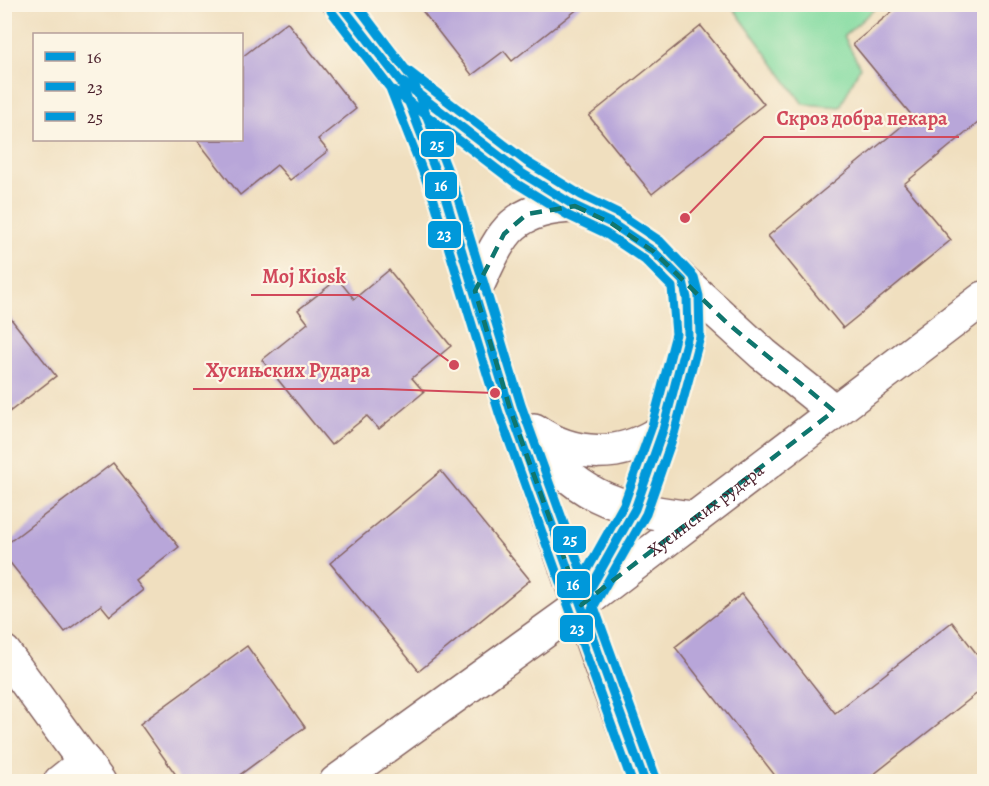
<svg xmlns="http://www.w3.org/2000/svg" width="989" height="786" font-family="Alegreya,serif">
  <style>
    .green { fill: #82dba0; stroke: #667d66; stroke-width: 1.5 }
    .building { fill: #b8a6d9 }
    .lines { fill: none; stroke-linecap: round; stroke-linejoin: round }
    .minor-casing { stroke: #84625f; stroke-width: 36 }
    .minor { stroke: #fff; stroke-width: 33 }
    .bus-1-casing { stroke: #fcf5e5; stroke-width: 14 }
    .bus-2-casing { stroke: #fcf5e5; stroke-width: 14 }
    .bus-3-casing { stroke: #fcf5e5; stroke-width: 14 }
    .bus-1 { stroke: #0098da; stroke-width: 9 }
    .bus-2 { stroke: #0098da; stroke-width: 9 }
    .bus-3 { stroke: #0098da; stroke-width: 9 }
    .marked { fill: none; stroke: #0f766e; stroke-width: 4.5; stroke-dasharray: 12 8; stroke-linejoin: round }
    .labels { text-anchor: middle; stroke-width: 4.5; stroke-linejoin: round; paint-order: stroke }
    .street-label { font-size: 18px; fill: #4a1f2b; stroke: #fcf5e5 }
    .leader { fill: none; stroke: #d1495b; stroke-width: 2 }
    .callout-dot { fill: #d1495b; stroke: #fcf5e5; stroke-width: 2 }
    .callout-label { font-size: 20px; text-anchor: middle; font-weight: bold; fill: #d1495b; stroke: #fcf5e5; stroke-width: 4.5; stroke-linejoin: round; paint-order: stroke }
    .line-badge { stroke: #fcf5e5; stroke-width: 2 }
    .badge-label { font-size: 16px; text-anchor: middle; font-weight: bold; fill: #fff }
  </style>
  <rect width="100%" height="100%" fill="#fcf5e5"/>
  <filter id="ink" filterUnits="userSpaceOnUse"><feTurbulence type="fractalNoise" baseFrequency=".0167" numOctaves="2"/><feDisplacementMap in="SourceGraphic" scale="12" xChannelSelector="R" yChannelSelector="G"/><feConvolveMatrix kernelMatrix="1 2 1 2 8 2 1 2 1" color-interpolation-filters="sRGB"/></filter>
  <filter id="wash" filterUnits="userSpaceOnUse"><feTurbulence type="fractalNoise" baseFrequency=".008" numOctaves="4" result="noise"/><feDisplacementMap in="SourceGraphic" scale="24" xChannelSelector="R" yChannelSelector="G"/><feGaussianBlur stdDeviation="1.35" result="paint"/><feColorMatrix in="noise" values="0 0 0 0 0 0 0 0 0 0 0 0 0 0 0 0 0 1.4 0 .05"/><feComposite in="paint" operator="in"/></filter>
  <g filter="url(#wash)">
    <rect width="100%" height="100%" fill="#f0dfbf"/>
    <path class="green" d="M 731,5 L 879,5 L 844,36 L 860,67 L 840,107 L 803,104 Z"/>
    <g id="blocks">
      <path class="building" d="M 417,4 L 584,4 L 512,61 L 504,51 L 472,75 Z
        M 901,4 L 984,4 L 984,118 L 904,184 L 951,240 L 843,328 L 768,236 L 913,117 L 853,44 Z
        M 287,22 L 356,109 L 318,139 L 328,151 L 290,180 L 277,165 L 240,195 L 197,140 L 242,140 L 242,57 Z
        M 701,26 L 764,104 L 652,194 L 589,116 Z
        M 389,270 L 451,346 L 412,378 L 424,392 L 379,429 L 367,416 L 331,445 L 262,360 L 308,323 L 298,310 L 338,279 L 354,299 Z
        M 4,310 L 56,376 L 4,416 Z
        M 113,463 L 179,547 L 136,581 L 143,590 L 110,616 L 101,605 L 65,632 L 4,555 L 4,546 Z
        M 441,471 L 530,580 L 419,671 L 330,563 Z
        M 742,594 L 835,713 L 952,622 L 984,663 L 984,688 L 864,782 L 780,782 L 675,647 Z
        M 247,646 L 305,727 L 230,782 L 181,782 L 140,724 Z"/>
    </g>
  </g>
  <g filter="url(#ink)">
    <use href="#blocks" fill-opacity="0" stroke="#84625f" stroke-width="1.5"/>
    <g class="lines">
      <defs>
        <g id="minor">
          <path d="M 340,4 L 401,82 L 520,172 L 575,206 L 611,223 L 653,251 L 683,281 L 687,298 L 688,335 L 663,430 L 635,509 L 589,590"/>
          <path d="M 401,82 L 445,196 L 510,409 L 603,672 L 645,782"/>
          <path d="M 683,281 L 763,354 L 834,411"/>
          <path d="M 475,291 C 501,236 508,208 575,206"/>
          <path d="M 525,429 C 577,497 610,508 692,518"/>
          <path d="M 534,430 C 575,459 622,458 663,430"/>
          <path d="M 4,652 L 99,782"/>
          <path d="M 60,782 L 85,762"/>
          <path id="s1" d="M 336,782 L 581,605 L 984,298"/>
        </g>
      </defs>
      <use href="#minor" class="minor-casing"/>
      <use href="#minor" class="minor"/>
      <defs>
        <path id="bus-1" d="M 340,4 L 401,82 L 445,196 L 510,409 L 645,782
          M 400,80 L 520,172 L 575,206 L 611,223 L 653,251 L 683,281 L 687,298 L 688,335 L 663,430 L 635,509 L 581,605"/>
        <path id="bus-2" d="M 331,11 L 390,88 L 434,200 L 499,413 L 632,782
          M 393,90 L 514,182 L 569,216 L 605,233 L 645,260 L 672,287 L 676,334 L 652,426 L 624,504 L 571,599"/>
        <path id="bus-3" d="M 356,4 L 412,78 L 456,192 L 521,405 L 656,778
          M 407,70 L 527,162 L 581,195 L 618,213 L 660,241 L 694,277 L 699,296 L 700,337 L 674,434 L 646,514 L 591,611"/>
      </defs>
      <use href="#bus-1" class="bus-1-casing"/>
      <use href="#bus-2" class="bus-2-casing"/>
      <use href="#bus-3" class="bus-3-casing"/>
      <use href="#bus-1" class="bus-1"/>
      <use href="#bus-2" class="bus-2"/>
      <use href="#bus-3" class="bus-3"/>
    </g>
  </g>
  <path class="marked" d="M 575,206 L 611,223 L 653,251 L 726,322 L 834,411 L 581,605 L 510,409 L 475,291 L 504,234 L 527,214 Z"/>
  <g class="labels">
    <g class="street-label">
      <text dy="6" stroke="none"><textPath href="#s1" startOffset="459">Хусинских рудара</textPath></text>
    </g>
  </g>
  <path class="leader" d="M685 218L764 137H959M454 365L358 295H251M495 393L382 389H193"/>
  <g class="callout-dot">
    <circle cx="685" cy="218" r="6"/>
    <circle cx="454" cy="365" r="6"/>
    <circle cx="495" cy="393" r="6"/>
  </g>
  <g class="callout-label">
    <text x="862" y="125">Скроз добра пекара</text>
    <text x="304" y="283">Moj Kiosk</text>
    <text x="288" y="377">Хусињских Рудара</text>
  </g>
  <g class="line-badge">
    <rect x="420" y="130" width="35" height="28" rx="6" fill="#0098da"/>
    <rect x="424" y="171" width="34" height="29" rx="6" fill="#0098da"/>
    <rect x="427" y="220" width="35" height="29" rx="6" fill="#0098da"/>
    <rect x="552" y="525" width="35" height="29" rx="6" fill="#0098da"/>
    <rect x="556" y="570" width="35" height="29" rx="6" fill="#0098da"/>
    <rect x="559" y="614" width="35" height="29" rx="6" fill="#0098da"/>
  </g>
  <g class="badge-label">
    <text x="437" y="150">25</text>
    <text x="441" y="191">16</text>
    <text x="444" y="240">23</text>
    <text x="570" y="545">25</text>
    <text x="573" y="590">16</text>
    <text x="577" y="634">23</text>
  </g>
  <rect width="989" height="786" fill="none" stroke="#fcf5e5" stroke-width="24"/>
  <rect x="33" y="33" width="210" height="108" fill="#fcf5e5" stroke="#b59f9b" stroke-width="1.5"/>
  <rect x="45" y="52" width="30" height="9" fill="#0098da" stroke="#b59f9b" stroke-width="1.5"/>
  <text x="87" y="63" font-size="18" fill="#4a1f2b">16</text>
  <rect x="45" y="82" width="30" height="9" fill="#0098da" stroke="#b59f9b" stroke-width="1.5"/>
  <text x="87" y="93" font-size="18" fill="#4a1f2b">23</text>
  <rect x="45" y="112" width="30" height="9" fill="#0098da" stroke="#b59f9b" stroke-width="1.5"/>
  <text x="87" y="123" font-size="18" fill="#4a1f2b">25</text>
</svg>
